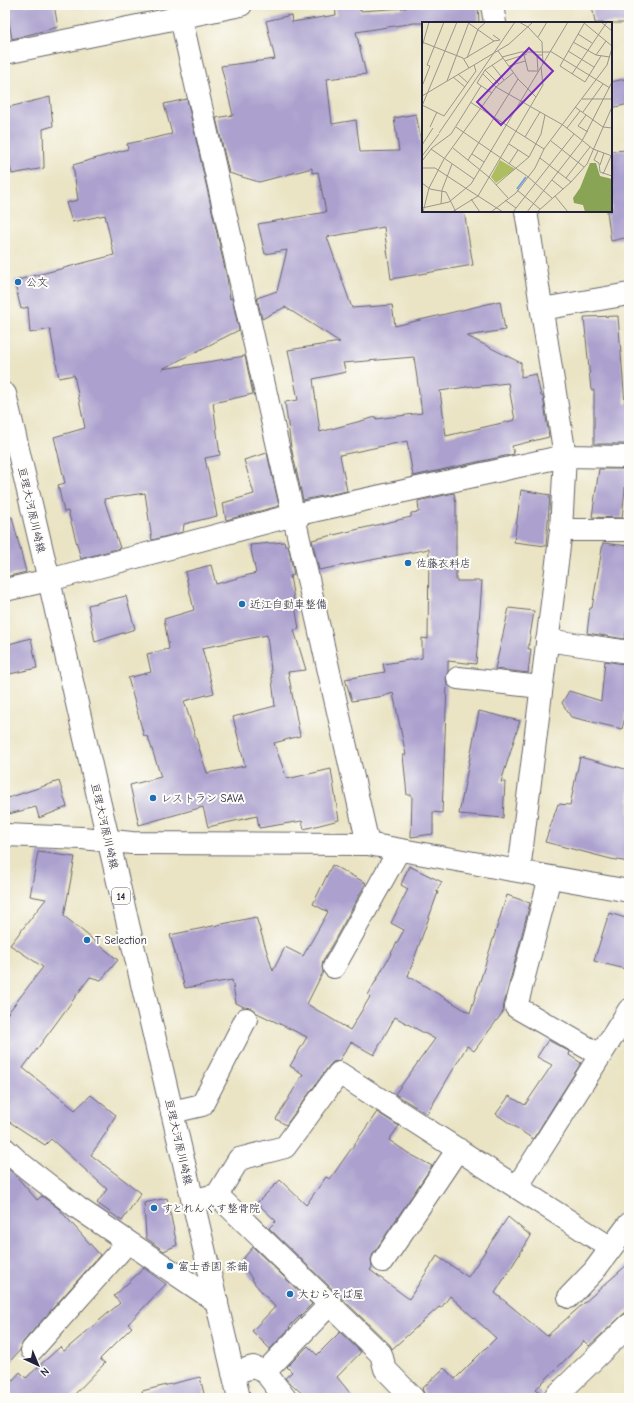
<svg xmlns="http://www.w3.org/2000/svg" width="634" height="1403" font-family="'Comic Neue','Klee One',sans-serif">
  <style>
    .building { fill: #aba0ce; fill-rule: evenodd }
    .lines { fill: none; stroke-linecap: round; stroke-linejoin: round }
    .minor-casing { stroke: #68666b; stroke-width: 24 }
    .major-casing { stroke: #68666b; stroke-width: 24 }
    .minor { stroke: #fff; stroke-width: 22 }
    .major { stroke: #fff; stroke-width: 22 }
    .poi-dot { fill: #1f6fb2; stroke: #fdfcf7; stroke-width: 1.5 }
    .labels { text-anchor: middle; stroke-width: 4; stroke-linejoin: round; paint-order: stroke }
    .shield { fill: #fdfcf7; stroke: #646373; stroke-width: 1 }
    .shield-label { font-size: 10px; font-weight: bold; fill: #22223b }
    .poi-label { font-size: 11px; fill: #22223b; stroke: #fdfcf7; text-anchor: start }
    .street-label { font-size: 11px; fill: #22223b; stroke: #fdfcf7 }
    .inset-river { fill: none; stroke: #71a1db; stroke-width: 2 }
    .inset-road { fill: none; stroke: #9a968d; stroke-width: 1 }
    .view { fill: #7b2cbf; fill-opacity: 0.15; stroke: #7b2cbf; stroke-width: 2 }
    .inset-edge { fill: none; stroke: #22223b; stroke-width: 2 }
  </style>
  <rect width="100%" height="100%" fill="#fdfcf7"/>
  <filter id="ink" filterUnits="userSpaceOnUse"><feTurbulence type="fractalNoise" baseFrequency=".025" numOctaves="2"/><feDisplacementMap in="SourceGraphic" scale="8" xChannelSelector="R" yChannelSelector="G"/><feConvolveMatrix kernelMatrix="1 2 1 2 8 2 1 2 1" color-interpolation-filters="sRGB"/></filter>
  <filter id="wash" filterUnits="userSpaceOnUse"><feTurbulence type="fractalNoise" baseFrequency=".012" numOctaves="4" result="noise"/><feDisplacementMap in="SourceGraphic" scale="16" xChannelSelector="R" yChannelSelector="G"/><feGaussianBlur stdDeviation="0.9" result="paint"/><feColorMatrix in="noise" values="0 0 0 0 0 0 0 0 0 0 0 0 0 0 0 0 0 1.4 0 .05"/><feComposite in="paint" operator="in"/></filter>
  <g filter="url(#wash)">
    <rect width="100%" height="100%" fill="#eae4c4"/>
    <g id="blocks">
      <path class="building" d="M 6,5 L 54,5 L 58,27 L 12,39 Z
        M 335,5 L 360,5 L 360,11 L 406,8 L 406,5 L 478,5 L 479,23 L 414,23 L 356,32 L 366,74 L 327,79 L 332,124 L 356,120 L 360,152 L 399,151 L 394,118 L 416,114 L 423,151 L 423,211 L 464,211 L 473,265 L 391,279 L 384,227 L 327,237 L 352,308 L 392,305 L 395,326 L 500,301 L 505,330 L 467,336 L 521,363 L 521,377 L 536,374 L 541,396 L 543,396 L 549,437 L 512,446 L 514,454 L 413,476 L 407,441 L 340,455 L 347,491 L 303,500 L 291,447 L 285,402 L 298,400 L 288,350 L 340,342 L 285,307 L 262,319 L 257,298 L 277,291 L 287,250 L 265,254 L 258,224 L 326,212 L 318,172 L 312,173 L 312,168 L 259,182 L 229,173 L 216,118 L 233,115 L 221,66 L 275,59 L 266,21 L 291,15 L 292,22 L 336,15 ZM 414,357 L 422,413 L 376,419 L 376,417 L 320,432 L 313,379 L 346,372 L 343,363 ZM 508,383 L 515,420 L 446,436 L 440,391 L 473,386 L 473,387 Z
        M 592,5 L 624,5 L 627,23 L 595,23 Z
        M 629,78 L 629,104 L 611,108 L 611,82 Z
        M 50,97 L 53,126 L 43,129 L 44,168 L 12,174 L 5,148 L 5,108 Z
        M 187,99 L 227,278 L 230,299 L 232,298 L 239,330 L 162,369 L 245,356 L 253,394 L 213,403 L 220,455 L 205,458 L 217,516 L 184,524 L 183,532 L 152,540 L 145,493 L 104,499 L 120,548 L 81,559 L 68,511 L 64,512 L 58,485 L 65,483 L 54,437 L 85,428 L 74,375 L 59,378 L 50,329 L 30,333 L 28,307 L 21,309 L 14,281 L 114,255 L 105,215 L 72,222 L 66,203 L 78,200 L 73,165 L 128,149 L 127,144 L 172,134 L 164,104 Z
        M 629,150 L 629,237 L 611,241 L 607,211 L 611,211 L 611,151 Z
        M 618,316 L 625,404 L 629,403 L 629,444 L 594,444 L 594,390 L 591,390 L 584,317 Z
        M 267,453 L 279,506 L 226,520 L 223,503 L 254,494 L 244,460 Z
        M 599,469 L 627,469 L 622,518 L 592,517 Z
        M 521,490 L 550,495 L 546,546 L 514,542 Z
        M 454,493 L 456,504 L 456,581 L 482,581 L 476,664 L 448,661 L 448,671 L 446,677 L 447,684 L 442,813 L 433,812 L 433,834 L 411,837 L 412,795 L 407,795 L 403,755 L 406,755 L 393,693 L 384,696 L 352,701 L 345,679 L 385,672 L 383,664 L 422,658 L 422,638 L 428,639 L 429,549 L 319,570 L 312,540 L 411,517 L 411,513 L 419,512 L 418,501 Z
        M 12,517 L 26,572 L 5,577 L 5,518 Z
        M 284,542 L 285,546 L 288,545 L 294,575 L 290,576 L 299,629 L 294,630 L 306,670 L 288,672 L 300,736 L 274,743 L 287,779 L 331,769 L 339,820 L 304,829 L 302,821 L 259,828 L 257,816 L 208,827 L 203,807 L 139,825 L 130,785 L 161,777 L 148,737 L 144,736 L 128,678 L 151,672 L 147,654 L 169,649 L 164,619 L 194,610 L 185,572 L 211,565 L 216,584 L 256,573 L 250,545 ZM 267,635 L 275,706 L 233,717 L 245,766 L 207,773 L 184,701 L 214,693 L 202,648 Z
        M 603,543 L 629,546 L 629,613 L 625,639 L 587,633 L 590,608 L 592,608 Z
        M 126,596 L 135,629 L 95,642 L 88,605 Z
        M 509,608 L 534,611 L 528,649 L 531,649 L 528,673 L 495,669 Z
        M 31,638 L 37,668 L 5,675 L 5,645 Z
        M 605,661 L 629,665 L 629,702 L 622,729 L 571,717 L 562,703 L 569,691 L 601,701 Z
        M 479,711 L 520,721 L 501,782 L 505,782 L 503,818 L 459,814 Z
        M 580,757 L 629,770 L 629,862 L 611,859 L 545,842 L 558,804 L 570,805 Z
        M 59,781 L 67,807 L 39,818 L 36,807 L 5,815 L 5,799 Z
        M 38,852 L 75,857 L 64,916 L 118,960 L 101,980 L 90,977 L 23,1068 L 75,1110 L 91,1095 L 116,1115 L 107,1129 L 108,1130 L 91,1155 L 141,1193 L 122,1221 L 97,1203 L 107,1189 L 51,1139 L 45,1145 L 5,1119 L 5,1017 L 43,967 L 10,945 L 46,899 L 30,896 Z
        M 332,865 L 366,883 L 323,961 L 322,967 L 323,972 L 307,1004 L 350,1030 L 370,997 L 368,995 L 404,930 L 391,923 L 408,889 L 401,885 L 409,866 L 442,882 L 436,891 L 438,892 L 408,976 L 470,1013 L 507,895 L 530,903 L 504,1004 L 503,1012 L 474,1051 L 467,1046 L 427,1114 L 395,1094 L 435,1039 L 395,1017 L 374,1055 L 351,1042 L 339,1061 L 333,1062 L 329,1066 L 286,1125 L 276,1119 L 303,1074 L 290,1066 L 307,1037 L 257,1013 L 251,1008 L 244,1007 L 236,1003 L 232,980 L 185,988 L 170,935 L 256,917 L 273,971 L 285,947 L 303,956 L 328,912 L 313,904 Z
        M 609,913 L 629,919 L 629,970 L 594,961 Z
        M 548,1040 L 570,1052 L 569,1055 L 581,1063 L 533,1139 L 496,1114 L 509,1096 L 525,1105 L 552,1065 L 537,1057 Z
        M 377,1112 L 399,1126 L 389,1140 L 408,1153 L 432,1166 L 373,1254 L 371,1260 L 372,1267 L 370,1270 L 409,1299 L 437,1256 L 468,1277 L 508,1217 L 531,1236 L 495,1293 L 547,1336 L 629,1263 L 629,1309 L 589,1346 L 584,1341 L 536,1389 L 542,1394 L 542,1398 L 425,1398 L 425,1395 L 422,1389 L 444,1368 L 455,1379 L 496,1338 L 450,1296 L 441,1308 L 439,1307 L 392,1349 L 390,1345 L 269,1228 L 276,1221 L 257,1203 L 280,1180 L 306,1205 L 326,1177 L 330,1179 Z
        M 5,1166 L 16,1176 L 37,1200 L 42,1196 L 58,1208 L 100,1255 L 23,1342 L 20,1350 L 5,1367 Z
        M 167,1198 L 177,1245 L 164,1251 L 146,1238 L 144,1203 Z
        M 253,1247 L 312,1304 L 289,1327 L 290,1328 L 270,1349 L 252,1331 L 275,1307 L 255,1284 L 241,1261 Z
        M 144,1268 L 166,1284 L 128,1324 L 132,1327 L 100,1359 L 105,1363 L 71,1398 L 5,1398 L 5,1389 L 20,1372 L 26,1378 L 60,1347 L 64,1351 L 120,1303 L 114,1296 Z
        M 340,1332 L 361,1352 L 337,1377 L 354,1398 L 307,1398 L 285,1378 L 292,1372 L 287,1367 L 308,1346 L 317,1355 Z
        M 200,1377 L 205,1398 L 143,1398 L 142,1391 Z"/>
    </g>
  </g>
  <g filter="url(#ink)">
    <use href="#blocks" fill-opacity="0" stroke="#68666b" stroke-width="1"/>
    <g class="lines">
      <defs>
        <path id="minor" d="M 178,5 L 368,844
          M 492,5 L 495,23
          M 5,53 L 241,5
          M 542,309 L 629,294
          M 561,530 L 629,530
          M 5,590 L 49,580 L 294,515 L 565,456 L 629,457
          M 547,640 L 629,652
          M 458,678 L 541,687
          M 5,835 L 82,838 L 132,843 L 368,844 L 629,891
          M 519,871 L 561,530 L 565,456 L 526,211
          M 550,877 L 516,1007 L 600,1055
          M 334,967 L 399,850
          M 172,1112 L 202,1105 L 246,1019
          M 5,1149 L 20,1163 L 78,1208 L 217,1302
          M 517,1187 L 629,1010
          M 217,1195 L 239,1159 L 285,1147 L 339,1073 L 611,1248
          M 203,1198 L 217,1195 L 381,1354 L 385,1369 L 413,1398
          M 383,1261 L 458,1149
          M 569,1297 L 594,1271 L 629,1224
          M 32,1350 L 128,1242
          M 265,1372 L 329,1305
          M 233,1373 L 253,1367 L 265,1372 L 285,1398
          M 554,1398 L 629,1325"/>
        <path id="major" d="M 5,394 L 49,580 L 98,796 L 239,1398"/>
      </defs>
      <use href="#minor" class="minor-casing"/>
      <use href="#major" class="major-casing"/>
      <use href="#minor" class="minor"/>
      <use href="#major" class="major"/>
    </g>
  </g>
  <g class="poi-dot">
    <circle cx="18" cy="282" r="4"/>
    <circle cx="408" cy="563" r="4"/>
    <circle cx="242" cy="604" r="4"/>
    <circle cx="153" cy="798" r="4"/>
    <circle cx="87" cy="940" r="4"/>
    <circle cx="154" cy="1208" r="4"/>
    <circle cx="170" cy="1266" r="4"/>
    <circle cx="290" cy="1294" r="4"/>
  </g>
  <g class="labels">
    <rect class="shield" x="112" y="888" width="18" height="16" rx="3"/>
    <g class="shield-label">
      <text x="121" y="900">14</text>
    </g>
    <g class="poi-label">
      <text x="26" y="286">公文</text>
      <text x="416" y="567">佐藤衣料店</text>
      <text x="250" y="608">近江自動車整備</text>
      <text x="161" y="802">レストラン SAVA</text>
      <text x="95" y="944">T Selection</text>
      <text x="162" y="1212">すとれんぐす整骨院</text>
      <text x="178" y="1270">富士香園 茶舗</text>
      <text x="298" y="1298">大むらそば屋</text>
    </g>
    <g class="street-label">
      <text transform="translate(32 510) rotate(77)" y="4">亘理大河原川崎線</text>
      <text transform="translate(105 826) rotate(77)" y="4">亘理大河原川崎線</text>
      <text transform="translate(179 1142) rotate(77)" y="4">亘理大河原川崎線</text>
    </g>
  </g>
  <g transform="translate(422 22)">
    <rect width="190" height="190" fill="#eae4c4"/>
    <path d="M 78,138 L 93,147 L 74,161 L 69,155 Z" fill="#adbd60"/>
    <path d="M 168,141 L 174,141 L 178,154 L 190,157 L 190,190 L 163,190 L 161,183 L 152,181 L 151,176 L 158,166 Z" fill="#8aa456"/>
    <path class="inset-river" d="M 95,167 L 104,155"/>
    <path class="inset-road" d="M 97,0 L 106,5 L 120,20 L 121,42M 163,0 L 138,44 L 163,60 L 179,34M 179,0 L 190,9M 162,1 L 190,24M 156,12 L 170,21M 71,13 L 78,18 L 72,19M 116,15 L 125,0M 0,20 L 41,36 L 47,46 L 87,22 L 111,0M 151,20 L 174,33 L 188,35M 0,25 L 7,0M 128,29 L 188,66M 146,29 L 172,45M 102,33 L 106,49 L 115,49M 174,33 L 184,19M 80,35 L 99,30 L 128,30M 45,36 L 56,7 L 64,0M 42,37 L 72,19 L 45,0M 83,39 L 105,32M 70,43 L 82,58M 87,44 L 103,39M 63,48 L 77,62M 116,50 L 115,33 L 120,33M 36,52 L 46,61M 61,52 L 74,65 L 141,103 L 171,127 L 190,134M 150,52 L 185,0M 31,55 L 43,65M 25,59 L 47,0M 1,62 L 8,44 L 5,43 L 22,0M 70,71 L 55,61 L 63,48 L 81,36M 0,74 L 47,46M 114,75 L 121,63 L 119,45M 160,77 L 190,77M 48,80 L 122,127M 0,83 L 22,94 L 54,49 L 52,43M 0,84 L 35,0M 153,85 L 181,105 L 190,106M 161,90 L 181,62M 164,93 L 156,104 L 166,110M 8,105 L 15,90M 34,105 L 105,154 L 130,176M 145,106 L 158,89M 17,111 L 93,0M 103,115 L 118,90M 129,119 L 162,145M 87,122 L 107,135M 0,123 L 11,106M 31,126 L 68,156 L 86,176M 9,127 L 52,157M 176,129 L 172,138 L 177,141 L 178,150 L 190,154M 50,132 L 62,140M 0,134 L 17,112M 118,136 L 149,160M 46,138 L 96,57M 0,139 L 10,126 L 29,112 L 59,64M 87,142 L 96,128M 178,143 L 182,131M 0,146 L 13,146 L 45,167M 181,152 L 189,134M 144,156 L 168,125M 130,158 L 141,167M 0,161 L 8,167 L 24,170 L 34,190M 74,163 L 107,135 L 119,112 L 123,93M 45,167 L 81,190M 95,168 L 118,187M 133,174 L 146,190M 49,177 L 58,190M 83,178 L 94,186M 19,182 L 20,168 L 30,142M 0,186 L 27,180 L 49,162 L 146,0M 1,190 L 7,166 L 22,137 L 74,65 L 91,51M 30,190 L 56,174 L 114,75 L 96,57 L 76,29M 69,190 L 94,171 L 113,146 L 122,127 L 185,43 L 190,26M 91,190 L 152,112M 105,190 L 160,119 L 190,60M 115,190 L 149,160 L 165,142 L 190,85"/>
    <path class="view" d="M 107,26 L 131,49 L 79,103 L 55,80 Z"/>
    <rect width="190" height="190" class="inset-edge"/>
  </g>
  <rect width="634" height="1403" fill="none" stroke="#fdfcf7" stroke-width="20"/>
  <g transform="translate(38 1365) rotate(136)" stroke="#fdfcf7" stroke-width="3" paint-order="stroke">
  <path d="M0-3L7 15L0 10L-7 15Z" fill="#22223b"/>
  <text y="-6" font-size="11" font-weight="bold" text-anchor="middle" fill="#22223b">N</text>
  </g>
</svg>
